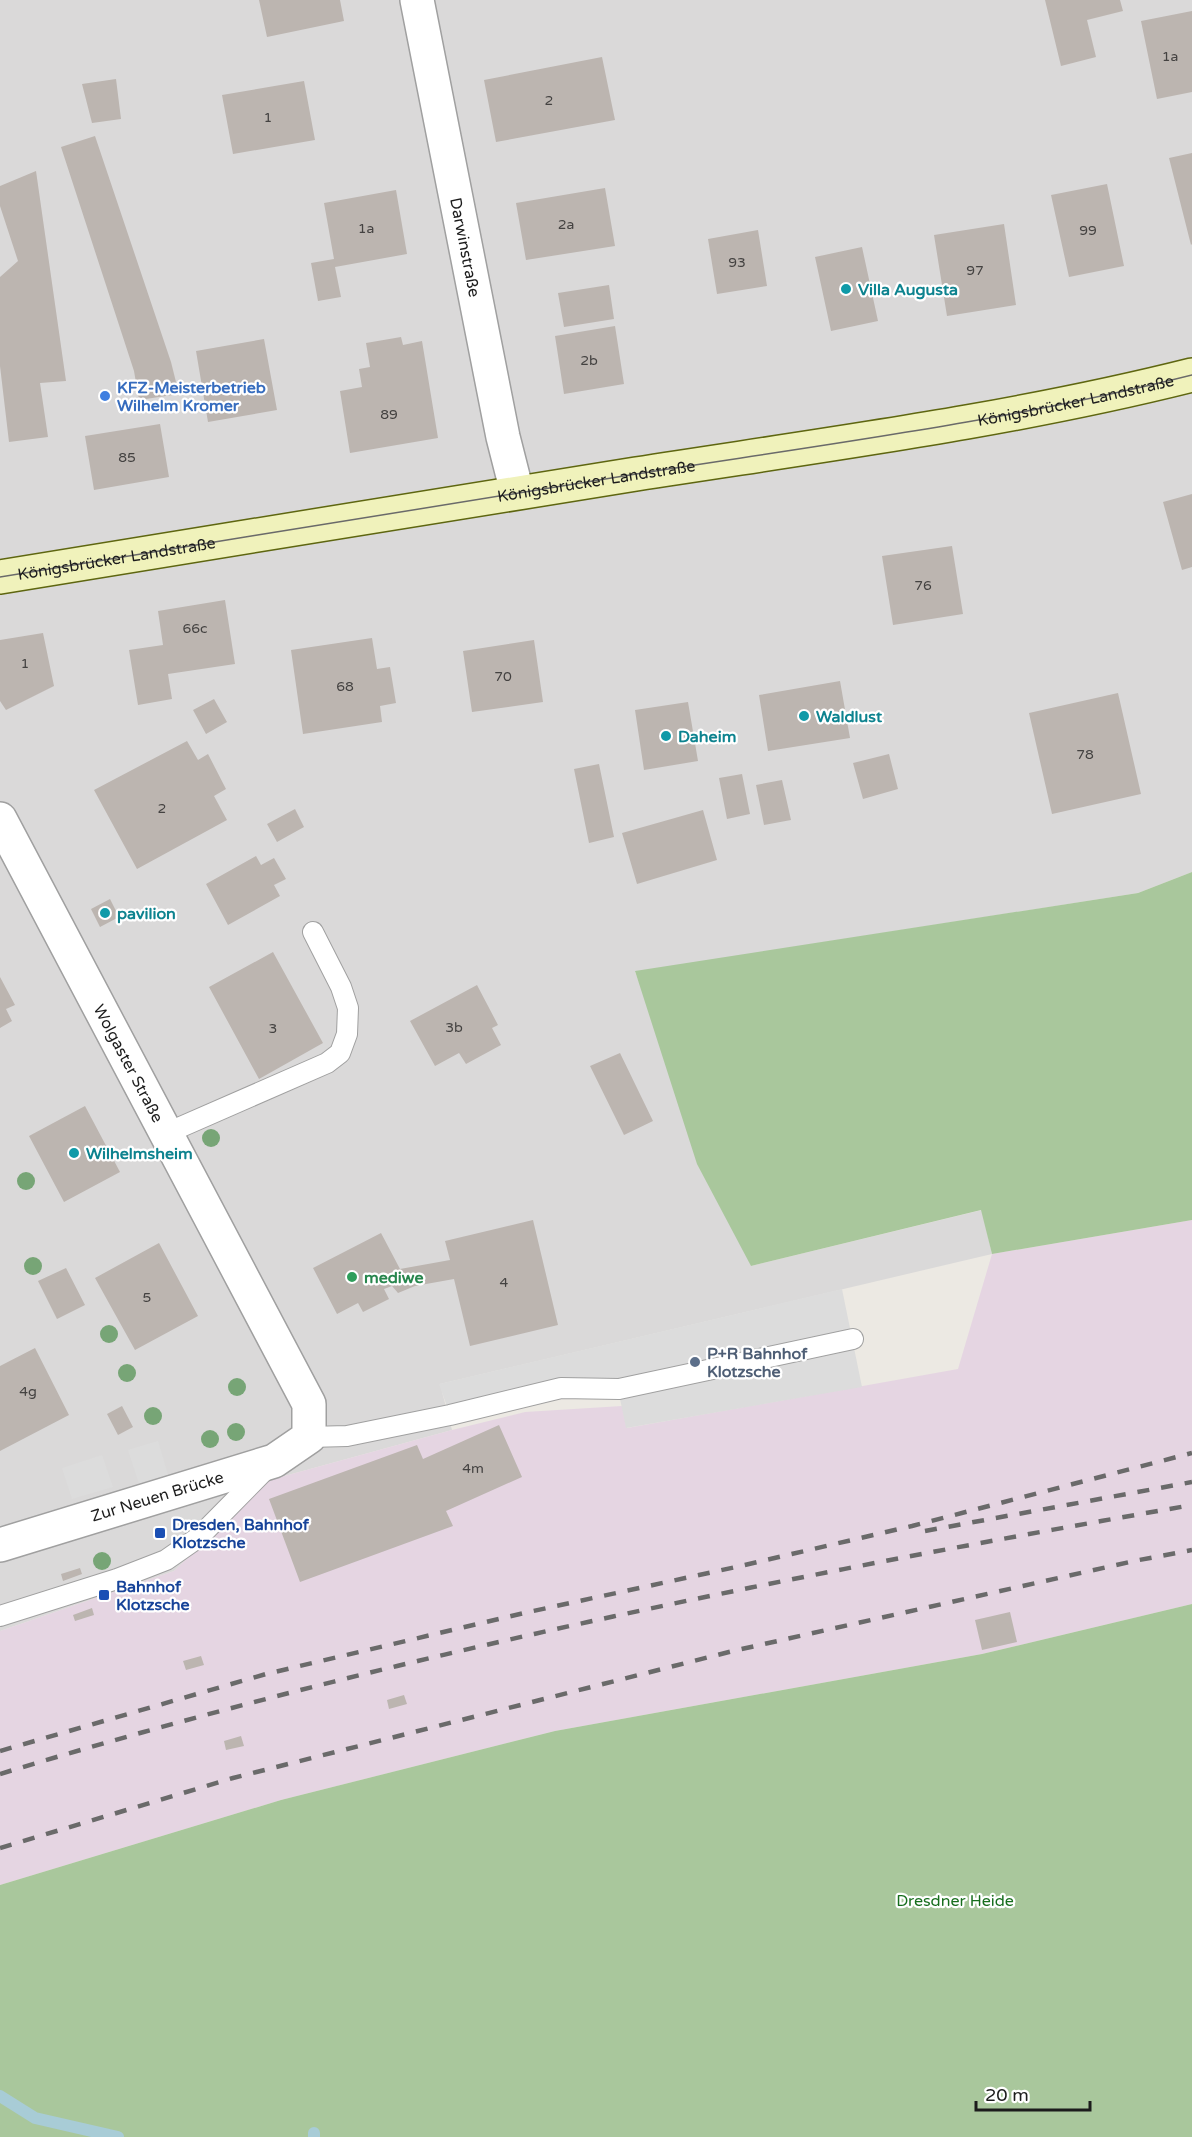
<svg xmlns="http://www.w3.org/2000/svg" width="1192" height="2137" font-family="'Varela Round',sans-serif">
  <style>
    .residential { fill: #dad9d9 }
    .industrial { fill: #e5d5e2 }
    .forest { fill: #a9c79c }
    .parking { fill: #dcdcdc }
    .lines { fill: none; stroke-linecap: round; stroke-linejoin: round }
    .stream { stroke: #a8ccd6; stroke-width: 12 }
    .building { fill: #bcb5b0 }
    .lane-casing { stroke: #a0a0a0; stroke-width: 22 }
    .street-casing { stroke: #a0a0a0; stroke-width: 36 }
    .secondary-casing { stroke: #5e6610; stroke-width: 36 }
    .lane { stroke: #fff; stroke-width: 20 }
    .street { stroke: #fff; stroke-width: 33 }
    .secondary { stroke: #f0f2bb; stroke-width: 33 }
    .tram { stroke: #6a6a6a; stroke-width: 1.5 }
    .rail { stroke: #6a6a6a; stroke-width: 4.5; stroke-dasharray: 12 12; stroke-linecap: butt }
    .tree { fill: #77a576 }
    .culture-dot { fill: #0f9aa8; stroke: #fff; stroke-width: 2 }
    .shop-dot { fill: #3f7fe0; stroke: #fff; stroke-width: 2 }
    .leisure-dot { fill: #2e9e5b; stroke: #fff; stroke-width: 2 }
    .service-dot { fill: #5c6f8a; stroke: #fff; stroke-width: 2 }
    .transit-dot { fill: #1a4fb4; stroke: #fff; stroke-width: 2 }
    .labels { text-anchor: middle; stroke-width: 4.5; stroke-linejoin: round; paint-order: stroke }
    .number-label { font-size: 14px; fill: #444241 }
    .street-label { font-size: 16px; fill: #1c1c1c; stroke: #fff }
    .culture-label { font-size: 16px; font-weight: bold; fill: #0d838f; stroke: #fff; text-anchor: start }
    .shop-label { font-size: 16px; font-weight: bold; fill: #366cbe; stroke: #fff; text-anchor: start }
    .leisure-label { font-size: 16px; font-weight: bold; fill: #27864d; stroke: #fff; text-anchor: start }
    .service-label { font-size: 16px; font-weight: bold; fill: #4e5e75; stroke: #fff; text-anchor: start }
    .transit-label { font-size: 16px; font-weight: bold; fill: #164399; stroke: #fff; text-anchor: start }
    .park-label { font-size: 16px; fill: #176e1d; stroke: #fff }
  </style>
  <rect width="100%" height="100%" fill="#ece9e3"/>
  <path class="residential" d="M 0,0 L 1192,0 L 1192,872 L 1138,893 L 635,972 L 751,1266 L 982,1210 L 992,1254 L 440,1384 L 452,1430 L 270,1480 L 174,1571 L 0,1631 Z"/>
  <path class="industrial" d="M 1192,1220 L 1192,1604 L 982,1654 L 555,1731 L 281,1800 L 0,1885 L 0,1631 L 174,1571 L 270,1480 L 452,1430 L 525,1412 L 622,1406 L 627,1428 L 958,1369 L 992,1254 Z"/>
  <path class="forest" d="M 1192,872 L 1192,1220 L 992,1254 L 981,1210 L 751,1266 L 697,1164 L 635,971 L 1138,893 Z
    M 1192,1604 L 1192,2137 L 0,2137 L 0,1885 L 281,1800 L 555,1731 L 982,1654 Z"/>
  <path class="parking" d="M 842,1289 L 862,1387 L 626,1428 L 618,1389 L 450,1415 L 439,1384 Z
    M 158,1441 L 168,1475 L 139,1484 L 128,1450 Z
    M 102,1455 L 113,1487 L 72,1499 L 62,1468 Z"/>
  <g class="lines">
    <path class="stream" d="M 0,2096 L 35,2118 L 118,2137
      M 314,2133 L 314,2137"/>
  </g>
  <path class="building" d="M 259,0 L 340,0 L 344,21 L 267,37 Z
    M 1045,0 L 1120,0 L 1123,11 L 1087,20 L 1096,57 L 1061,66 Z
    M 1192,11 L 1192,92 L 1157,99 L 1141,21 Z
    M 602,57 L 615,120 L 496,142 L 484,80 Z
    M 116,79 L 121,119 L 92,123 L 82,84 Z
    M 304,81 L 315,140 L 233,154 L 222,95 Z
    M 95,136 L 171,362 L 179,394 L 139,400 L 134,371 L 61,147 Z
    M 1192,153 L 1192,244 L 1191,245 L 1169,158 Z
    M 36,171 L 66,381 L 40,383 L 48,437 L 9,442 L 0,366 L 0,277 L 18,261 L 0,206 L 0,186 Z
    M 1107,184 L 1124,266 L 1069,277 L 1051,195 Z
    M 605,188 L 615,246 L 526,260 L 516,203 Z
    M 396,190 L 407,254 L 335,267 L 341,297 L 318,301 L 311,263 L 334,259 L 324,203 Z
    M 1004,224 L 1016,305 L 947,316 L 934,235 Z
    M 758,230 L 767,286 L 717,294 L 708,239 Z
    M 862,247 L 878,321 L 831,331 L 815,257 Z
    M 609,285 L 614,319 L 564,327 L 558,293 Z
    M 615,326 L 624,384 L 564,394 L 555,336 Z
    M 401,337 L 403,345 L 422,341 L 438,438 L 350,453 L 340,391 L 362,387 L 359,369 L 370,367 L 366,343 Z
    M 264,339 L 277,410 L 208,422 L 196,351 Z
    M 160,424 L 169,477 L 94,490 L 85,436 Z
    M 1192,494 L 1192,567 L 1182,570 L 1163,502 Z
    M 952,546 L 963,614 L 893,625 L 882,556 Z
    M 225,600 L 235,664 L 168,674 L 172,699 L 138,705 L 129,650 L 163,645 L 158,611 Z
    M 43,633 L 54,686 L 6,710 L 0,701 L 0,640 Z
    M 372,638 L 377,669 L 390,667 L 396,703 L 380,706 L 382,722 L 303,734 L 291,650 Z
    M 534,640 L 543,702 L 472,712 L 463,651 Z
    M 840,681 L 850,738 L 768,751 L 759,695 Z
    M 1118,693 L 1141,794 L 1052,814 L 1029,713 Z
    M 214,699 L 227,722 L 206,734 L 193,710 Z
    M 688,702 L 698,761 L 644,770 L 635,710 Z
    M 187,741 L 198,760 L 208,754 L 226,789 L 214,796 L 227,820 L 137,869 L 94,790 Z
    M 889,754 L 898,789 L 863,799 L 853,763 Z
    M 599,764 L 614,837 L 589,843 L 574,769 Z
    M 742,774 L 750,814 L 727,819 L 719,778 Z
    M 782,780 L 791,820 L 764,825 L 756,785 Z
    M 295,809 L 304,827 L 277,842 L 267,824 Z
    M 703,810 L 717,860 L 637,884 L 622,833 Z
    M 256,856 L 261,865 L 274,858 L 286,879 L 274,885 L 280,896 L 228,925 L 206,884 Z
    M 110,899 L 119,917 L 100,927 L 91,909 Z
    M 273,952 L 323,1043 L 259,1079 L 209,987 Z
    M 0,977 L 15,1005 L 6,1009 L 12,1021 L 0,1028 Z
    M 477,985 L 498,1025 L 492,1028 L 501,1045 L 466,1064 L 459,1053 L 435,1066 L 410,1021 Z
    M 620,1053 L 653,1121 L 624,1135 L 590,1066 Z
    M 85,1106 L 120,1172 L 64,1202 L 29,1136 Z
    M 533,1220 L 558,1325 L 470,1346 L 454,1279 L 415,1286 L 398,1293 L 392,1286 L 384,1289 L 389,1299 L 363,1312 L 358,1303 L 337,1314 L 313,1268 L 381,1233 L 400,1269 L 450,1260 L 445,1241 Z
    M 159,1243 L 198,1316 L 135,1350 L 95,1278 Z
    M 66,1268 L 85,1305 L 57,1319 L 38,1281 Z
    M 35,1348 L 69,1415 L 0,1451 L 0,1366 Z
    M 122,1406 L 133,1427 L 118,1435 L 107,1414 Z
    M 499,1425 L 522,1477 L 446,1511 L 453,1526 L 300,1582 L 269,1499 L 417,1445 L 423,1459 Z
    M 80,1568 L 82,1574 L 63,1581 L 61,1574 Z
    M 92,1608 L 94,1615 L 75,1621 L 73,1615 Z
    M 1010,1612 L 1017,1642 L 982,1650 L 975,1620 Z
    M 201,1656 L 204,1665 L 186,1670 L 183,1661 Z
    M 404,1695 L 407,1704 L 389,1709 L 387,1700 Z
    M 241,1736 L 244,1746 L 226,1750 L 224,1741 Z"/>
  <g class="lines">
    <defs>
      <path id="lane" d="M 167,1133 L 327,1063 L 340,1053 L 347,1034 L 348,1008 L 341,987 L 313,932
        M 309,1437 L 347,1436 L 450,1415 L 561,1388 L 619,1389 L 853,1339
        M 0,1616 L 117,1579 L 166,1560 L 199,1537 L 267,1468"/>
      <g id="street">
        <path id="s1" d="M 417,0 L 503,437 L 517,492"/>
        <path id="s2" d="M 0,819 L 309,1404 L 309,1437 L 274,1461 L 0,1545"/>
      </g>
      <g id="secondary">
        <path id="s3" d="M 0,577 C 212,543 424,507 636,474 C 822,445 1009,421 1192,375"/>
      </g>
    </defs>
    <use href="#lane" class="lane-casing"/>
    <use href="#street" class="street-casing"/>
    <use href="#secondary" class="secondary-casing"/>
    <use href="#lane" class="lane"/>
    <use href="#street" class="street"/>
    <use href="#secondary" class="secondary"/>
    <path class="tram" d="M 0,577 C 212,543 424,507 636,474 C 822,445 1009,421 1192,375"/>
    <path class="rail" d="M 925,1531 L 1192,1482
      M 0,1751 L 266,1674 L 524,1613 L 736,1567 L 912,1526 L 1192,1453
      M 0,1774 C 390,1655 791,1575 1192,1505
      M 0,1848 L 233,1778 L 733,1651 L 1134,1561 L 1192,1550"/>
  </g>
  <g class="tree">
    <circle cx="211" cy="1138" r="9"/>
    <circle cx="26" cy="1181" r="9"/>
    <circle cx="33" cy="1266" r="9"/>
    <circle cx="109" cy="1334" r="9"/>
    <circle cx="127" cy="1373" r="9"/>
    <circle cx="237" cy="1387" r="9"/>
    <circle cx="153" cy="1416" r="9"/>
    <circle cx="236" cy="1432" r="9"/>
    <circle cx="210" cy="1439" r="9"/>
    <circle cx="102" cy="1561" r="9"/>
  </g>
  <g class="culture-dot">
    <circle cx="846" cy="289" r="6"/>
    <circle cx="804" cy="716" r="6"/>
    <circle cx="666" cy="736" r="6"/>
    <circle cx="105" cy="913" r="6"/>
    <circle cx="74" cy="1153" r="6"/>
  </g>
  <circle class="shop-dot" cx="105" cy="396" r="6"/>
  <circle class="leisure-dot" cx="352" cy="1277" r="6"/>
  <circle class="service-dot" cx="695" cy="1362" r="6"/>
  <g class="transit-dot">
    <rect x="154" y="1527" width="12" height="12" rx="3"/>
    <rect x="98" y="1589" width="12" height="12" rx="3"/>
  </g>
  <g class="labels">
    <g class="number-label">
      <text x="1170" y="61">1a</text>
      <text x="549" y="105">2</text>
      <text x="268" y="122">1</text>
      <text x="566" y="229">2a</text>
      <text x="366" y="233">1a</text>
      <text x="1088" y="235">99</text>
      <text x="737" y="267">93</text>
      <text x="975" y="275">97</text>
      <text x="589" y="365">2b</text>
      <text x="389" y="419">89</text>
      <text x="127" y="462">85</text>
      <text x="923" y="590">76</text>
      <text x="195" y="633">66c</text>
      <text x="25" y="668">1</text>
      <text x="503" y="681">70</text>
      <text x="345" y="691">68</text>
      <text x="1085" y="759">78</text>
      <text x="162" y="813">2</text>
      <text x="454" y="1032">3b</text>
      <text x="273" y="1033">3</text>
      <text x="504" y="1287">4</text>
      <text x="147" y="1302">5</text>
      <text x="28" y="1396">4g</text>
      <text x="473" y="1473">4m</text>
    </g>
    <g class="street-label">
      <text dy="6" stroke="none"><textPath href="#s1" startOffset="252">Darwinstraße</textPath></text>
      <text dy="6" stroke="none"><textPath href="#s3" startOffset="1090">Königsbrücker Landstraße</textPath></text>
      <text dy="6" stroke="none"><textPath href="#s3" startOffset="604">Königsbrücker Landstraße</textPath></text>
      <text dy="6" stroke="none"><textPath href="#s3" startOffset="118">Königsbrücker Landstraße</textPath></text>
      <text dy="6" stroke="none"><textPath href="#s2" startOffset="276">Wolgaster Straße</textPath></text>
      <text transform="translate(157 1496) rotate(-17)" y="6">Zur Neuen Brücke</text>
    </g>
    <g class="culture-label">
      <text x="858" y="295">Villa Augusta</text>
      <text x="816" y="722">Waldlust</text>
      <text x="678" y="742">Daheim</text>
      <text x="117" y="919">pavilion</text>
      <text x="86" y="1159">Wilhelmsheim</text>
    </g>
    <g class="shop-label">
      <text x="117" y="393">KFZ-Meisterbetrieb<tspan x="117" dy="18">Wilhelm Kromer</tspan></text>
    </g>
    <g class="leisure-label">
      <text x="364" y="1283">mediwe</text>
    </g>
    <g class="service-label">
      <text x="707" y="1359">P+R Bahnhof<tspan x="707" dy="18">Klotzsche</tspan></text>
    </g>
    <g class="transit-label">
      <text x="172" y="1530">Dresden, Bahnhof<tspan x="172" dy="18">Klotzsche</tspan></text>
      <text x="116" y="1592">Bahnhof<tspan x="116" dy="18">Klotzsche</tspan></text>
    </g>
    <g class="park-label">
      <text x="955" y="1906">Dresdner Heide</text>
    </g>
  </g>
  <path d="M976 2101v9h114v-9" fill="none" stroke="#1c1c1c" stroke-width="3"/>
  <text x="985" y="2101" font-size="18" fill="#1c1c1c" stroke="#ffffff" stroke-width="4.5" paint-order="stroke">20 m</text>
</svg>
